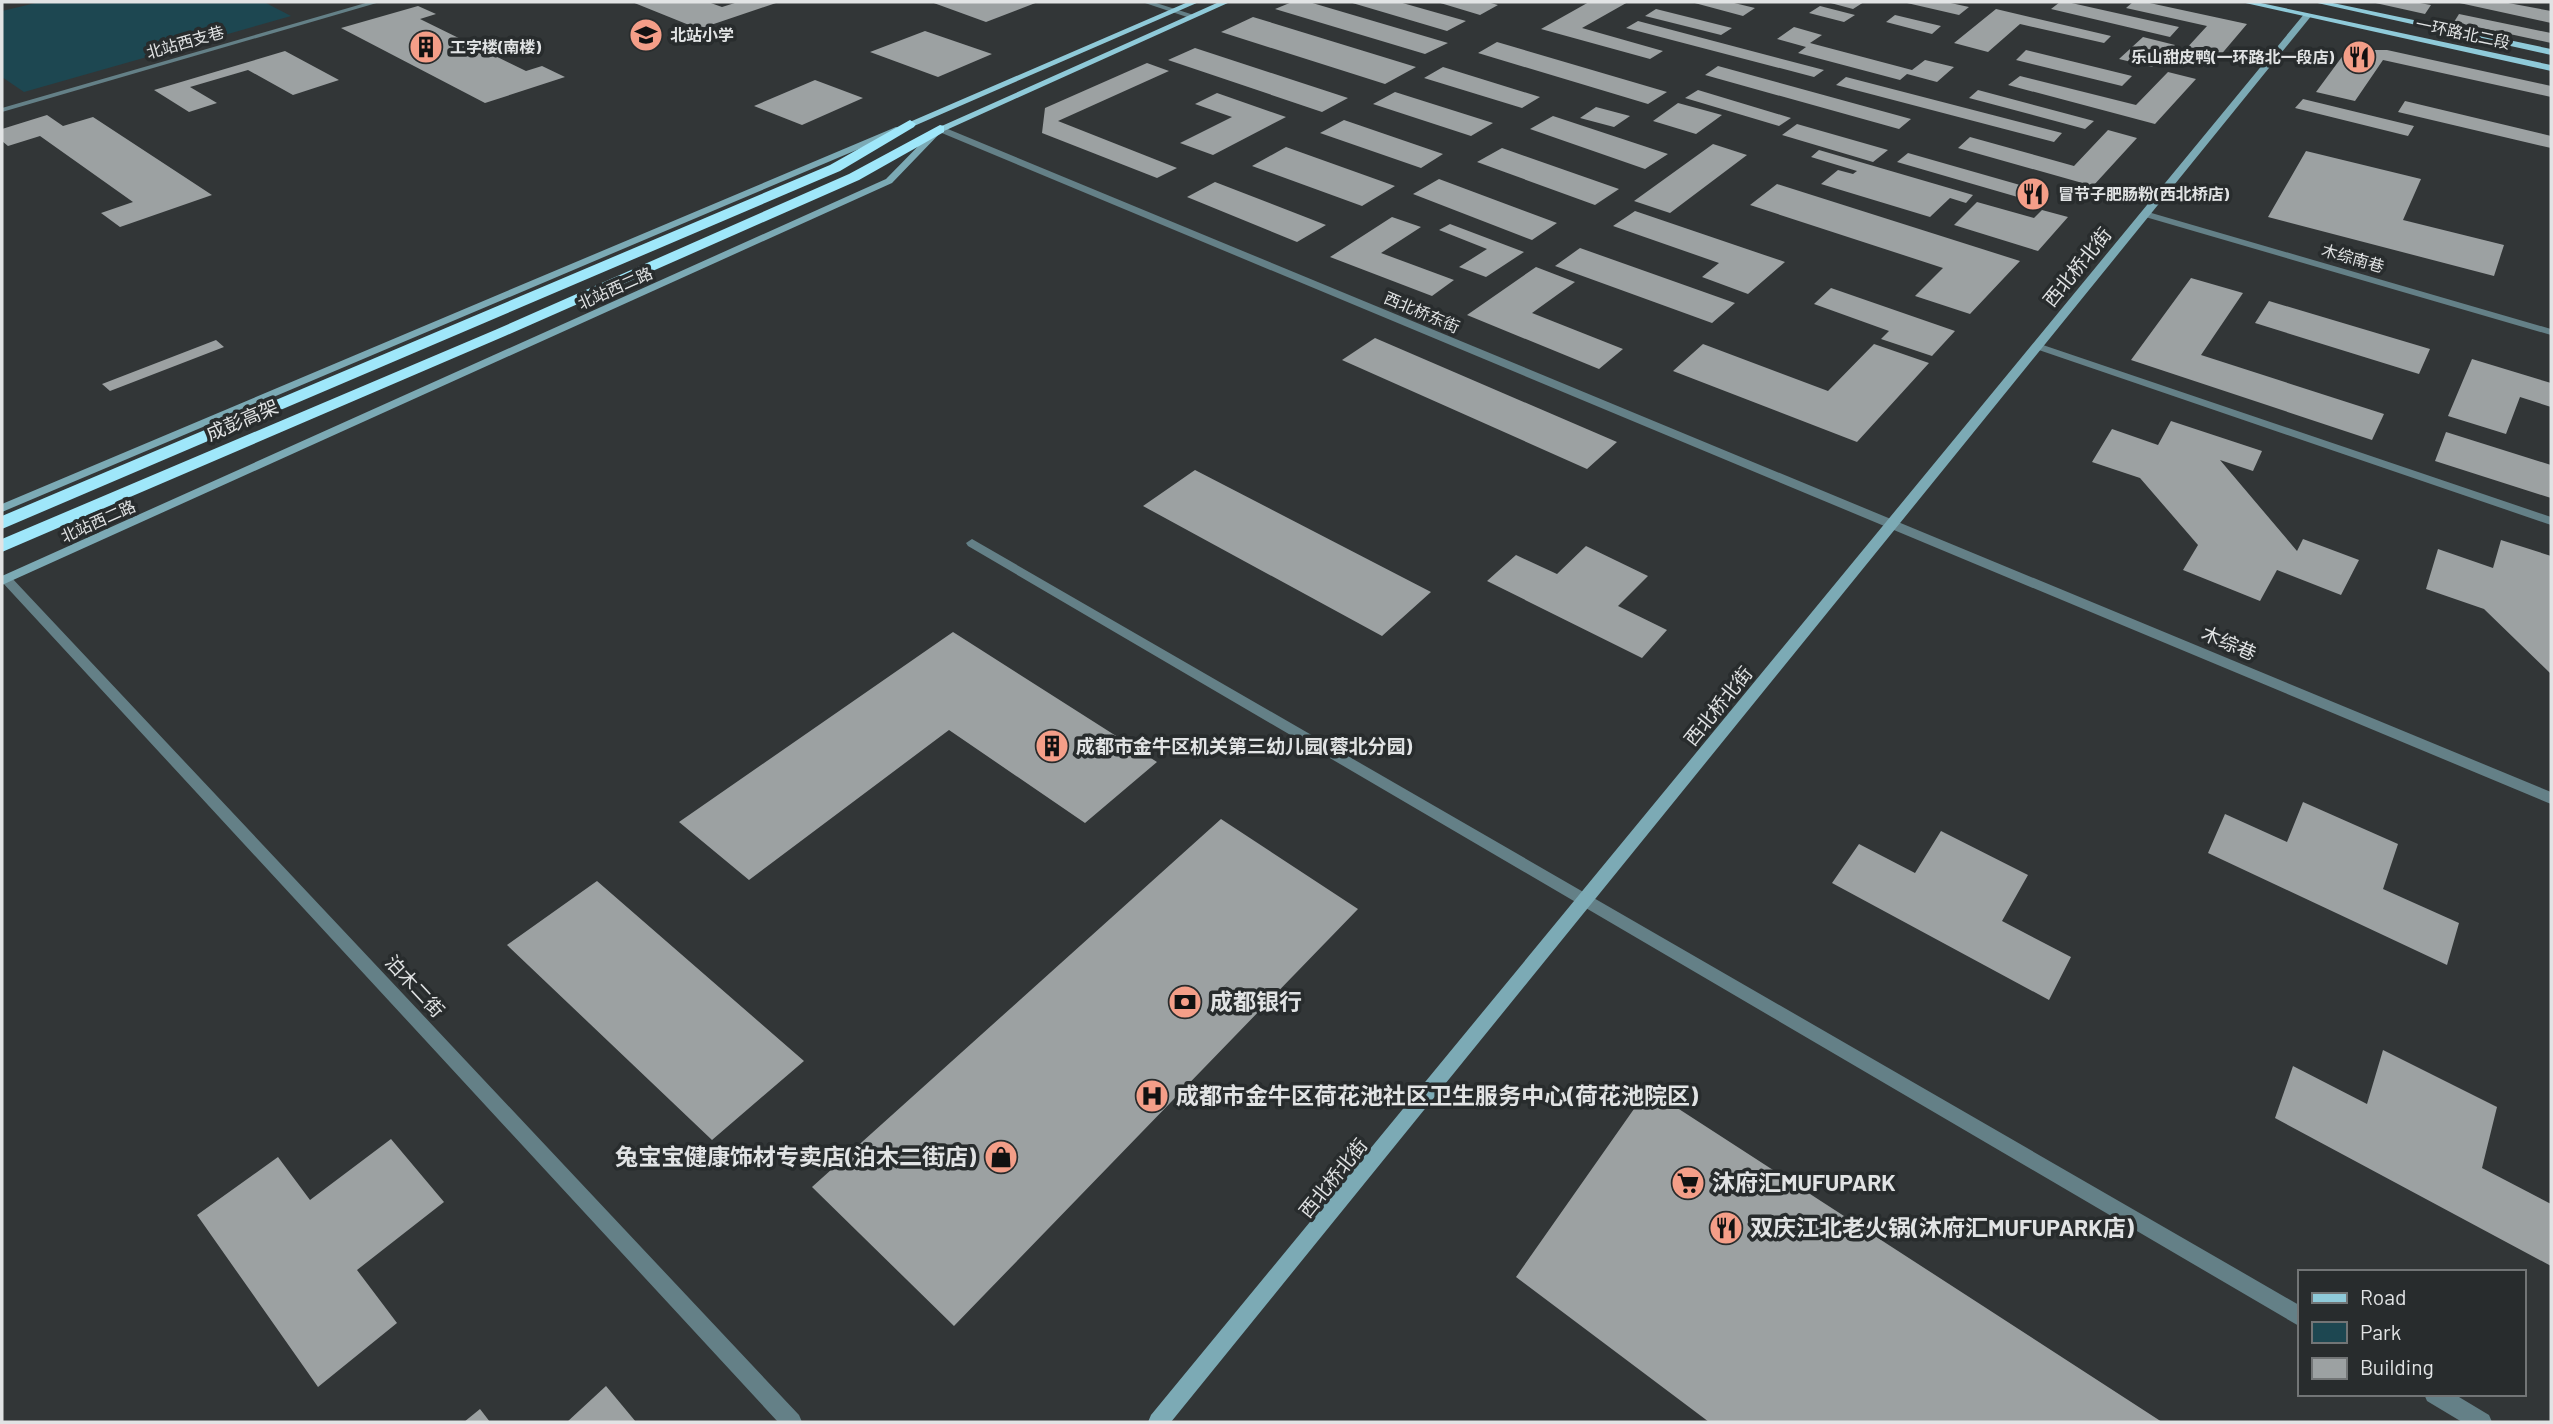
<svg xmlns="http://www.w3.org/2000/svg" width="2553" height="1424" font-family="Barlow,'Noto Sans SC',sans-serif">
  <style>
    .green { fill: #1d4751 }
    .building { fill: #9ca1a2 }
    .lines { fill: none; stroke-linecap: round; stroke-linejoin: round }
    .street { fill: #648087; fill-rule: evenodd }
    .secondary { fill: #7caab5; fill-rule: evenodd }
    .primary { fill: #8fcad9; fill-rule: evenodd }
    .highway { fill: #9fe7fa; fill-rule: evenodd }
    .labels { text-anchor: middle; stroke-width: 7; stroke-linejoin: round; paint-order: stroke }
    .far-street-label { font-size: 16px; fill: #e1e3e4; stroke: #282c2d }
    .far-poi-label { font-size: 16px; font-weight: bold; fill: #e1e3e4; stroke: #282c2d; text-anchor: start }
    .street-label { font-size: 19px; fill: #e1e3e4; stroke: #282c2d }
    .poi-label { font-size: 19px; font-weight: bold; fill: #e1e3e4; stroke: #282c2d; text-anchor: start }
    .near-poi-label { font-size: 23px; font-weight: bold; fill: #e1e3e4; stroke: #282c2d; text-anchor: start }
  </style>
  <rect width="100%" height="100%" fill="#323637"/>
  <path class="green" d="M 40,2 L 264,2 L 291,16 L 24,92 L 2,77 L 2,11 Z"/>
  <path class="building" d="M 632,2 L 708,2 L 722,7 L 738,2 L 779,2 L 699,29 Z
    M 931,2 L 1038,2 L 986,22 Z
    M 1292,2 L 1309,2 L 1448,43 L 1425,54 L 1275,9 Z
    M 1349,2 L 1399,2 L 1466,21 L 1447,31 Z
    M 1437,2 L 1487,2 L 1498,5 L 1480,15 Z
    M 1589,2 L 1628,2 L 1582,28 L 1663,51 L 1650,59 L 1541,29 Z
    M 1691,2 L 1730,2 L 1755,8 L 1743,16 Z
    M 1827,2 L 1864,2 L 1853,9 Z
    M 1946,2 L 1969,7 L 1959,15 L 1907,3 Z
    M 2060,2 L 2067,2 L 2179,27 L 2170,37 L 2051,9 Z
    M 2133,2 L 2145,2 L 2247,24 L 2219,57 L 2185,50 L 2207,26 L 2126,8 Z
    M 2371,2 L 2414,2 L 2431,5 L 2425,14 Z
    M 2455,2 L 2503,2 L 2551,11 L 2551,23 Z
    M 418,6 L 436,14 L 420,19 L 526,71 L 542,66 L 565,77 L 485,103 L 341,28 Z
    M 1820,6 L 1855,15 L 1844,22 L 1809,13 Z
    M 1656,9 L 1732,28 L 1721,35 L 1645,16 Z
    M 1996,9 L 2111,36 L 2104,43 L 2020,24 L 1988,52 L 1954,43 Z
    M 2459,14 L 2551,33 L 2551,43 L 2454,22 Z
    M 1895,15 L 1941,26 L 1932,34 L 1886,22 Z
    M 1253,17 L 1416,67 L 1385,84 L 1221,32 Z
    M 1638,21 L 1824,70 L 1814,77 L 1626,28 Z
    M 1794,27 L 1822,35 L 1810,43 L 1912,70 L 1925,60 L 1954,67 L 1937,82 L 1907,74 L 1900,80 L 1798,53 L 1806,47 L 1777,39 Z
    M 925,31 L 992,54 L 938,77 L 870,52 Z
    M 2143,37 L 2175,45 L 2152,67 L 2119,59 Z
    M 1497,42 L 1667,92 L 1648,104 L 1478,53 Z
    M 1195,48 L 1348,98 L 1322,112 L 1168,60 Z
    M 2026,50 L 2132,76 L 2122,86 L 2016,60 Z
    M 2347,50 L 2387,50 L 2551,86 L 2551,97 L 2383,60 L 2355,101 L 2316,92 Z
    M 285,51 L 339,80 L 293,95 L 248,70 L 190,87 L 217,103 L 189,112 L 154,90 Z
    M 1147,63 L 1169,71 L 1058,121 L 1177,168 L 1157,178 L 1042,133 L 1045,108 Z
    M 1718,66 L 1911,119 L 1899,129 L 1705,75 Z
    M 1443,67 L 1540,97 L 1522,108 L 1424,78 Z
    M 2168,72 L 2196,79 L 2155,124 L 2008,85 L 2020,76 L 2136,105 Z
    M 1846,77 L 2062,133 L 2054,142 L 1836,85 Z
    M 815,80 L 863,98 L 802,125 L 754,106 Z
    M 1698,90 L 1791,118 L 1779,126 L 1685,98 Z
    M 1978,90 L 2094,121 L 2085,129 L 1969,98 Z
    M 1395,92 L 1493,123 L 1471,136 L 1373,104 Z
    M 1217,93 L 1286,117 L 1213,155 L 1180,143 L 1232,117 L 1195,104 Z
    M 2303,99 L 2414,126 L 2408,136 L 2295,108 Z
    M 2405,101 L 2551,136 L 2551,148 L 2398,112 Z
    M 1678,103 L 1722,115 L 1696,134 L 1653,121 Z
    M 1596,107 L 1630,116 L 1614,127 L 1580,118 Z
    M 47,115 L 63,126 L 93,117 L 212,195 L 120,227 L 101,213 L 133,202 L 40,136 L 8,146 L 2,141 L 2,129 Z
    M 1553,116 L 1668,154 L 1645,169 L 1530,129 Z
    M 1344,120 L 1443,154 L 1421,168 L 1320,133 Z
    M 1797,124 L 1888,150 L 1873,162 L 1782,135 Z
    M 2108,130 L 2137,138 L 2093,186 L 1958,148 L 1970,137 L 2074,166 Z
    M 1713,144 L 1747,155 L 1670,213 L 1634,201 Z
    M 1286,147 L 1395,186 L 1362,206 L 1252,166 Z
    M 1502,148 L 1619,189 L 1595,205 L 1477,162 Z
    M 1819,150 L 1973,195 L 1966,203 L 1950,198 L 1930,217 L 1821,184 L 1838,170 L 1853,174 L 1857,171 L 1811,157 Z
    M 2306,151 L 2421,179 L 2403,220 L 2504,245 L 2494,276 L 2268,217 Z
    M 1908,153 L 2048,193 L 2038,203 L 1897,162 Z
    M 1439,179 L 1557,223 L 1532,240 L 1413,194 Z
    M 1215,182 L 1326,225 L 1297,242 L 1187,197 Z
    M 1777,184 L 2020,261 L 1970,314 L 1915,296 L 1943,268 L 1750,205 Z
    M 1977,202 L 2034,218 L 2042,210 L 2068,217 L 2038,251 L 1954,225 Z
    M 1635,211 L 1785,262 L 1748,294 L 1702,277 L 1719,263 L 1613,226 Z
    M 1392,217 L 1421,227 L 1381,253 L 1454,280 L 1432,296 L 1330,257 Z
    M 1450,224 L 1524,252 L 1486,277 L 1459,267 L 1487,249 L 1439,230 Z
    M 1580,248 L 1735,303 L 1712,323 L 1555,266 Z
    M 1536,267 L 1575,282 L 1532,313 L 1623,349 L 1599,369 L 1467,315 Z
    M 2191,278 L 2243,293 L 2201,355 L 2384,414 L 2372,440 L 2131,360 Z
    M 1831,288 L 1955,331 L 1932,356 L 1881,339 L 1889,331 L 1814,304 Z
    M 2269,301 L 2430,349 L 2419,374 L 2255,323 Z
    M 1375,338 L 1617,442 L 1587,469 L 1342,360 Z
    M 216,340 L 224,347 L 110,391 L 102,384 Z
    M 1703,344 L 1828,391 L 1874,344 L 1929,363 L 1857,442 L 1673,371 Z
    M 2472,359 L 2551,383 L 2551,407 L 2520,397 L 2506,434 L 2448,416 Z
    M 2171,421 L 2262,451 L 2253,471 L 2220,460 L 2297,551 L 2303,539 L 2359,560 L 2341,595 L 2277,570 L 2260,601 L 2183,570 L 2198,545 L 2140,478 L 2092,462 L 2112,429 L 2158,445 Z
    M 2446,432 L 2551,465 L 2551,498 L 2435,461 Z
    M 1195,470 L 1431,592 L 1382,636 L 1143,506 Z
    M 2501,540 L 2551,556 L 2551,674 L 2484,609 L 2426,589 L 2438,549 L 2493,568 Z
    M 1586,546 L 1648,576 L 1618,606 L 1667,630 L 1642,658 L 1487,581 L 1516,555 L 1557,574 Z
    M 953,632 L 1157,762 L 1085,823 L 949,730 L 749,880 L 679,822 Z
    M 2303,802 L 2398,844 L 2383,889 L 2459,923 L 2447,965 L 2208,853 L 2225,814 L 2287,842 Z
    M 1221,819 L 1358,909 L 954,1326 L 812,1187 Z
    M 1941,831 L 2028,875 L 2002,921 L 2071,957 L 2049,1000 L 1832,883 L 1859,844 L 1915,873 Z
    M 597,881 L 804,1061 L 712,1140 L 507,945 Z
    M 2383,1050 L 2497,1107 L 2482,1168 L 2551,1204 L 2551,1266 L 2275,1118 L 2293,1066 L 2367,1104 Z
    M 1648,1089 L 2162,1422 L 1709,1422 L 1516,1277 Z
    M 391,1139 L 444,1202 L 357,1270 L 397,1323 L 318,1387 L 197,1215 L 278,1157 L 310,1200 Z
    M 606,1386 L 636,1422 L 567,1422 Z
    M 480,1409 L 490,1422 L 464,1422 Z"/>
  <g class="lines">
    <path class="street" d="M 369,2 L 380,2 L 2,112 L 2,108 Z
      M 1142,2 L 1153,2 L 1197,16 L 1190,18 Z
      M 937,127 L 943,127 L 2551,792 L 2551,804 L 937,131 Z
      M 2142,212 L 2148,212 L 2551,329 L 2551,335 L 2142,216 Z
      M 2037,343 L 2551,517 L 2551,525 L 2033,348 L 2033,344 Z
      M 972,539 L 2299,1305 L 2299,1326 L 968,546 L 966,543 Z
      M 6,575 L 10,576 L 799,1415 L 802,1422 L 778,1422 L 2,582 L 2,576 Z
      M 2424,1394 L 2454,1394 L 2489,1415 L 2492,1422 L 2462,1422 L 2427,1401 Z"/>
    <path class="secondary" d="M 2305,13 L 2312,15 L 1171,1422 L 1148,1422 L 1151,1415 Z
      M 896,127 L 899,128 L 899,132 L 2,512 L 2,504 Z
      M 937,127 L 944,129 L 892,183 L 2,585 L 2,576 L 886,179 Z"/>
    <path class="primary" d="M 1188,2 L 1199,2 L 914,126 L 905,124 Z
      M 1219,2 L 1230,2 L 944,131 L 935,129 Z
      M 2241,2 L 2256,2 L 2551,65 L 2551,71 Z
      M 2313,2 L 2328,2 L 2551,49 L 2551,55 Z"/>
    <path class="highway" d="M 910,120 L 916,124 L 914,127 L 840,171 L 2,529 L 2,516 L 830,165 Z
      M 940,125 L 944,126 L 944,132 L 859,180 L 505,336 L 2,552 L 2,539 L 495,330 L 849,174 Z"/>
  </g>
  <defs>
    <symbol id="school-disc" viewBox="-11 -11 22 22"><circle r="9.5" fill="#f49e88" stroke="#282c2d"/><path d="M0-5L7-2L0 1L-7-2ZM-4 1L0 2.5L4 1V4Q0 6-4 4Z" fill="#111"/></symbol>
    <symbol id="building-disc" viewBox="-11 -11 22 22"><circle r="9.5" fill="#f49e88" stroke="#282c2d"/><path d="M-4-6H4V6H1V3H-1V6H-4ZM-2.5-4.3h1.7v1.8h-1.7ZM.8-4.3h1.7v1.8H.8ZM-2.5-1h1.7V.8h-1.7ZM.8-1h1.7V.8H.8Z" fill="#111"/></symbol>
    <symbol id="restaurant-disc" viewBox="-11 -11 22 22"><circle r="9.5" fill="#f49e88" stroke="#282c2d"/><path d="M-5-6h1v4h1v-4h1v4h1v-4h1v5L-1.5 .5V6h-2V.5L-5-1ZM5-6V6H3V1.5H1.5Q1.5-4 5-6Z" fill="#111"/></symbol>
    <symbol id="bank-disc" viewBox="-11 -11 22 22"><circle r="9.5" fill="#f49e88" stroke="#282c2d"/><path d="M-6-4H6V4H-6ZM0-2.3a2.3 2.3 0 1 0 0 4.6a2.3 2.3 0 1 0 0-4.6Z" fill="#111"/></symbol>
    <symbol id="hospital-disc" viewBox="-11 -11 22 22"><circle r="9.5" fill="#f49e88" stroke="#282c2d"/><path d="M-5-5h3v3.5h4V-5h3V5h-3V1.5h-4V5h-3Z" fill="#111"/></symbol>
    <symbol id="shop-disc" viewBox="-11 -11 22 22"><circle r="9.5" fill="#f49e88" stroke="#282c2d"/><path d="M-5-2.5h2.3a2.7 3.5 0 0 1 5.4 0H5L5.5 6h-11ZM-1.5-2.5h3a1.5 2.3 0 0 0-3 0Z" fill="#111"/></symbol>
    <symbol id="supermarket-disc" viewBox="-11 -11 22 22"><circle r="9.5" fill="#f49e88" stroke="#282c2d"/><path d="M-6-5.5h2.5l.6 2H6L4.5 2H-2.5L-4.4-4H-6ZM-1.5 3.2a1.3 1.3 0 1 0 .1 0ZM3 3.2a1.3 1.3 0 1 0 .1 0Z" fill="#111"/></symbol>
  </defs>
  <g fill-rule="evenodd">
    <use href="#school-disc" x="627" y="16" width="38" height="38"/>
    <use href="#building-disc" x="407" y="28" width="38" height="38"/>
    <use href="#restaurant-disc" x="2340" y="38" width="38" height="38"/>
    <use href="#restaurant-disc" x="2014" y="175" width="38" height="38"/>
    <use href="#building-disc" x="1033" y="727" width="38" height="38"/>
    <use href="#bank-disc" x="1166" y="983" width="38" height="38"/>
    <use href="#hospital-disc" x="1133" y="1077" width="38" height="38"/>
    <use href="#shop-disc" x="982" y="1138" width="38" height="38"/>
    <use href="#supermarket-disc" x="1669" y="1164" width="38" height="38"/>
    <use href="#restaurant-disc" x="1707" y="1209" width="38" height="38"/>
  </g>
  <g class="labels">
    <g class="far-street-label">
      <text transform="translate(2463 33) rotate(12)" y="6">一环路北二段</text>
      <text transform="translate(185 42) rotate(-16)" y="6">北站西支巷</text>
      <text transform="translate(2353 258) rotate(16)" y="6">木综南巷</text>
      <text transform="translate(615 288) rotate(-24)" y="6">北站西二路</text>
      <text transform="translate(1422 312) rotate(23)" y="6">西北桥东街</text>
      <text transform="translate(98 521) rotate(-24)" y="6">北站西二路</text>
    </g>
    <g class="far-poi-label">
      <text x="670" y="41">北站小学</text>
      <text x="450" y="53">工字楼(南楼)</text>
      <text x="2334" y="63" text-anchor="end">乐山甜皮鸭(一环路北一段店)</text>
      <text x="2058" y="200">冒节子肥肠粉(西北桥店)</text>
    </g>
    <g class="street-label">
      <text transform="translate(2077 267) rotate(-51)" y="7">西北桥北街</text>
      <text transform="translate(242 420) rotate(-23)" y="7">成彭高架</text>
      <text transform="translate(2229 643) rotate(23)" y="7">木综巷</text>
      <text transform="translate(1718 706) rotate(-51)" y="7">西北桥北街</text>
      <text transform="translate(415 986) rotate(47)" y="7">泊木二街</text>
      <text transform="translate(1333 1178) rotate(-51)" y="7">西北桥北街</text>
    </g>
    <g class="poi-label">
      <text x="1076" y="753">成都市金牛区机关第三幼儿园(蓉北分园)</text>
    </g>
    <g class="near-poi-label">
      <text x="1210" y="1010">成都银行</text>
      <text x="1176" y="1104">成都市金牛区荷花池社区卫生服务中心(荷花池院区)</text>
      <text x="976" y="1165" text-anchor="end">兔宝宝健康饰材专卖店(泊木二街店)</text>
      <text x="1712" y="1191">沐府汇MUFUPARK</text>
      <text x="1750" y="1236">双庆江北老火锅(沐府汇MUFUPARK店)</text>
    </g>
  </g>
  <rect width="2553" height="1424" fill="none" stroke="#e1e3e4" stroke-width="7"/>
  <rect x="2298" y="1270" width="228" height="126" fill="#282c2d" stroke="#727576" stroke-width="2"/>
  <rect x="2312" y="1293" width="35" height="10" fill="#8fcad9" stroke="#727576" stroke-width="2"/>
  <text x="2360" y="1305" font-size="21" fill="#e1e3e4">Road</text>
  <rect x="2312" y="1322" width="35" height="21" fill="#1d4751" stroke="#727576" stroke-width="2"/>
  <text x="2360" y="1340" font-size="21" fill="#e1e3e4">Park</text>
  <rect x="2312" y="1358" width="35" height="21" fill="#9ca1a2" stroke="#727576" stroke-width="2"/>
  <text x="2360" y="1375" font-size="21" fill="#e1e3e4">Building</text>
</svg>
